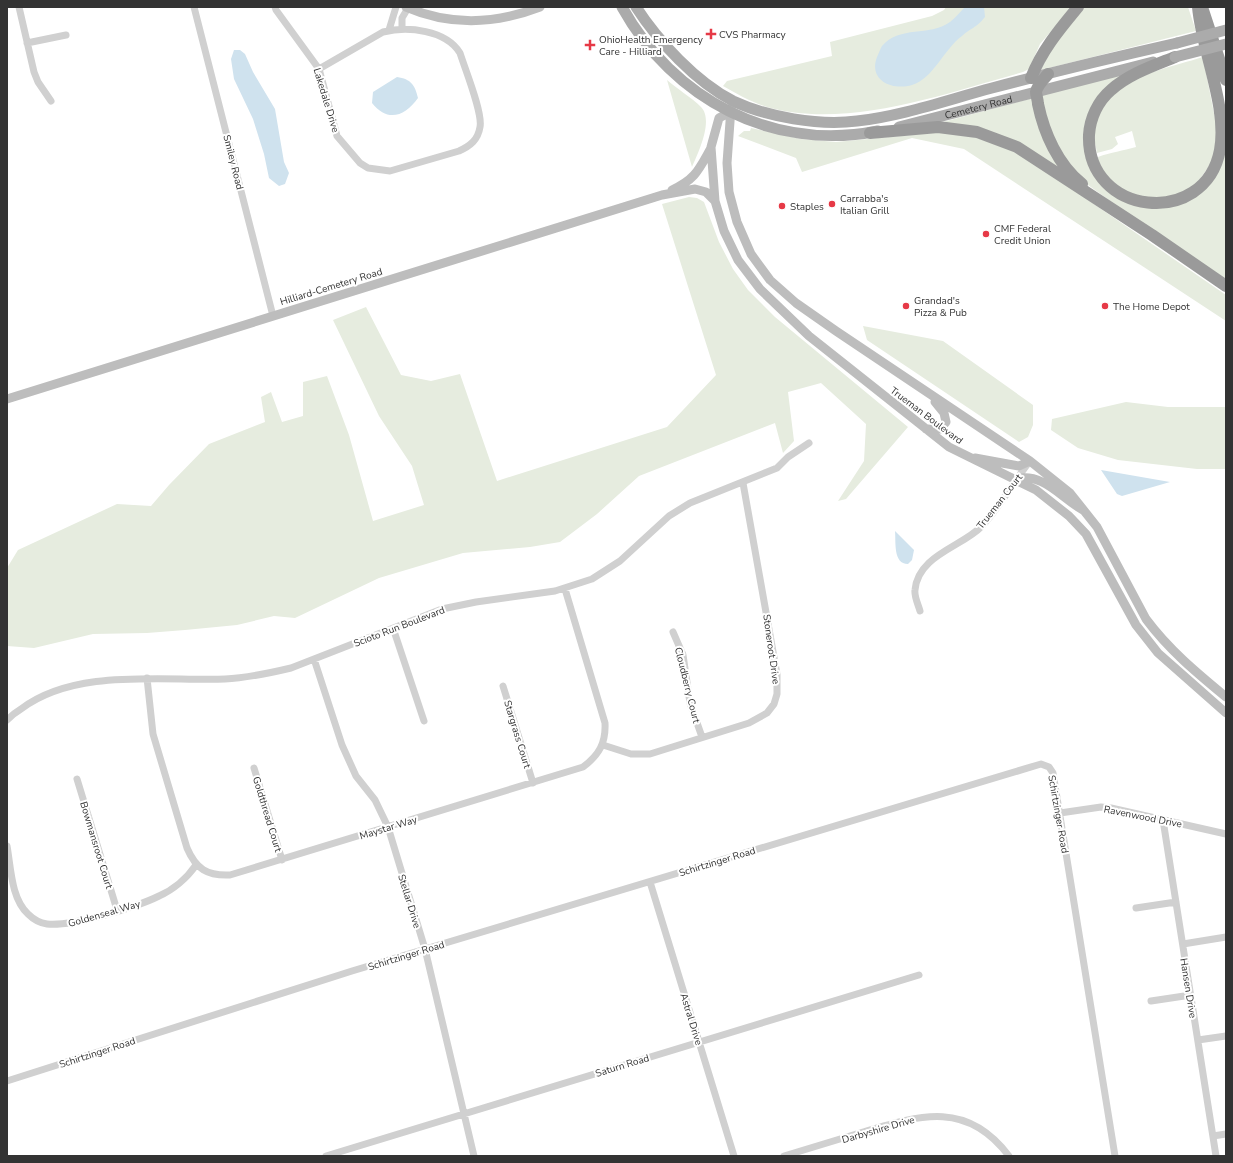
<svg xmlns="http://www.w3.org/2000/svg" width="1233" height="1163" font-family="'Nunito Sans',sans-serif">
  <style>
    .green { fill: #e6ecdf }
    .water { fill: #cfe2ee }
    .lines { fill: none; stroke-linecap: round; stroke-linejoin: round }
    .minor { stroke: #d0d0d0; stroke-width: 7 }
    .secondary { stroke: #bdbdbd; stroke-width: 9 }
    .primary { stroke: #ababab; stroke-width: 11 }
    .motorway { stroke: #9a9a9a; stroke-width: 12 }
    .primary-bridge { stroke: #ababab; stroke-width: 11 }
    .poi-dot { fill: #e63946; stroke: #fff; stroke-width: 1.5 }
    .labels { text-anchor: middle; stroke-width: 4; stroke-linejoin: round; paint-order: stroke }
    .poi-label { font-size: 10px; fill: #333; stroke: #fff; text-anchor: start }
    .street-label { font-size: 10px; fill: #333; stroke: #fff }
  </style>
  <rect width="100%" height="100%" fill="#fff"/>
  <path class="green" d="M 946,7 L 1072,7 L 1040,44 L 1029,69 L 1023,72 C 946,93 847,130 767,107 C 751,102 737,94 723,86 L 727,81 L 832,56 L 830,42 L 932,16 L 944,10 Z
    M 1084,7 L 1188,7 L 1196,31 L 1041,70 L 1053,44 Z
    M 1203,57 L 1217,129 L 1214,159 L 1195,186 L 1178,195 L 1156,200 L 1127,193 L 1107,177 L 1098,161 L 1098,157 C 1111,152 1123,151 1136,147 L 1132,131 L 1115,137 L 1118,144 L 1112,149 L 1097,153 C 1096,146 1093,138 1094,132 C 1097,80 1165,69 1203,57 Z
    M 1124,74 L 1090,113 L 1095,172 L 1154,207 L 1209,182 L 1225,107 L 1226,284 L 1081,180 L 1066,164 L 1048,129 L 1042,95 Z
    M 667,80 C 677,89 691,97 701,107 C 714,120 698,153 692,167 Z
    M 1033,98 L 1073,180 L 1015,144 L 943,122 Z
    M 751,128 L 801,139 L 836,142 L 953,131 L 1007,147 L 1030,160 L 1226,295 L 1226,321 L 964,149 L 912,138 L 802,172 L 796,158 L 738,136 L 744,131 L 750,131 Z
    M 689,197 L 697,198 L 704,202 L 719,242 L 733,269 L 748,290 L 775,317 L 908,427 L 846,499 L 838,501 L 864,461 L 866,424 L 821,383 L 788,392 L 794,441 L 783,453 L 775,423 L 639,476 L 597,514 L 560,542 L 530,547 L 463,553 L 379,578 L 295,618 L 274,616 L 237,625 L 185,630 L 147,633 L 93,634 L 34,648 L 7,646 L 7,568 L 18,550 L 117,504 L 151,506 L 169,485 L 209,444 L 265,422 L 261,397 L 271,392 L 282,422 L 303,416 L 303,382 L 327,376 L 349,435 L 373,521 L 424,505 L 412,466 L 379,416 L 333,320 L 366,307 L 401,375 L 431,381 L 460,374 L 497,481 L 667,427 L 716,375 L 662,204 Z
    M 863,326 L 943,341 L 1033,405 L 1033,425 L 1028,437 L 1019,442 L 867,340 Z
    M 1126,402 L 1168,407 L 1226,407 L 1226,469 L 1197,469 L 1118,460 L 1078,448 L 1051,430 L 1052,419 Z"/>
  <path class="water" d="M 965,7 L 984,7 L 985,17 C 975,29 972,27 962,36 C 944,49 934,78 912,85 C 892,91 868,80 877,57 C 879,53 880,49 882,46 C 900,25 929,37 950,22 C 955,18 960,12 965,7 Z
    M 234,50 L 240,50 L 245,54 L 253,72 L 275,109 L 284,162 L 289,173 L 285,184 L 279,186 L 269,178 L 264,154 L 253,119 L 234,79 L 231,59 Z
    M 397,77 C 411,79 415,85 418,98 C 405,116 388,123 372,103 L 373,92 Z
    M 1101,470 L 1170,482 L 1122,496 L 1117,494 Z
    M 895,531 L 914,550 L 912,560 L 908,564 C 893,564 896,542 895,531 Z"/>
  <g class="lines">
    <path class="minor" d="M 19,7 L 34,72 L 38,82 L 51,101
      M 194,7 L 273,316
      M 275,7 L 276,10 L 319,69 L 337,136 L 360,163 L 368,168 L 390,171 L 459,151 C 470,146 478,140 480,127 C 483,113 465,69 460,53 C 446,30 408,26 383,32 L 319,69
      M 402,29 L 402,18 L 408,8
      M 389,30 L 396,7
      M 27,43 L 66,35
      M 920,611 C 918,604 914,596 915,590 C 918,555 962,547 982,526 C 1000,507 1013,482 1030,461
      M 393,628 L 424,721
      M 673,632 L 683,655 L 690,703 L 702,737
      M 314,659 L 342,745 L 356,776 L 375,800 L 388,827 L 425,949 L 474,1156
      M 147,678 L 153,734 L 187,848 C 196,869 207,876 230,875 L 583,767 C 599,755 606,743 605,723 L 565,589
      M 503,686 L 533,783
      M 7,720 C 11,716 16,712 21,709 C 75,668 161,681 225,679 C 247,678 270,673 291,668 L 442,609 L 476,602 L 555,591 L 592,579 L 620,561 L 669,516 L 690,503 L 777,468 L 788,457 L 809,443
      M 603,745 L 631,754 L 650,754 L 749,723 L 767,713 L 774,704 L 777,694 L 777,674 L 743,483
      M 254,768 L 282,860
      M 77,779 L 117,910
      M 1060,813 L 1101,807 L 1111,808 L 1226,834
      M 1163,820 L 1216,1156
      M 7,846 C 11,868 11,898 28,914 C 33,919 40,923 47,924 C 70,927 137,907 159,896 C 173,890 187,878 196,865
      M 650,882 L 734,1156
      M 1136,908 L 1176,902
      M 1183,944 L 1226,937
      M 1151,1001 L 1191,995
      M 1198,1040 L 1226,1036
      M 7,1081 L 352,971 L 1041,764 L 1049,767 L 1053,773 L 1115,1156
      M 1213,1136 L 1226,1134
      M 326,1156 L 919,975
      M 784,1156 C 811,1148 837,1140 863,1132 C 920,1115 967,1100 1009,1156"/>
    <path class="secondary" d="M 406,7 C 450,26 496,24 540,7
      M 731,108 L 727,163 L 729,192 L 737,222 L 751,254 L 770,280 L 796,303 L 836,331 L 1030,461 L 1070,493 L 1097,527 L 1146,619 C 1169,650 1197,673 1226,697
      M 730,112 L 719,118 L 711,147 L 715,201 L 724,231 L 738,260 L 760,289 L 809,336 L 949,447 L 1036,490 L 1069,516 L 1086,534 L 1136,625 L 1158,653 L 1226,713
      M 672,190 C 696,179 699,169 711,148
      M 7,399 L 662,195 L 695,189 L 706,192 L 715,201
      M 926,429 L 940,429 L 946,422 L 944,413 L 935,402
      M 975,458 L 1019,466 L 1030,461
      M 1016,479 C 1043,472 1061,498 1083,510"/>
    <g class="primary">
      <path d="M 622,7 C 673,99 772,152 878,131"/>
      <path d="M 636,7 C 658,41 696,82 733,101 C 767,117 819,126 857,121 C 902,116 947,100 992,88 C 1053,72 1115,57 1177,43"/>
      <path id="s1" d="M 899,127 L 1153,62"/>
    </g>
    <path class="motorway" d="M 1203,10 L 1226,80
      M 1175,57 C 1153,66 1129,74 1111,90 C 1098,101 1090,118 1089,135 C 1086,216 1205,229 1220,150 C 1228,107 1202,52 1198,7
      M 1048,74 C 1044,79 1037,85 1036,92 C 1036,95 1038,100 1038,104 C 1044,133 1058,165 1082,184
      M 1031,78 C 1042,50 1059,30 1078,7
      M 870,133 L 938,127 L 977,132 L 1017,147 L 1152,235 L 1226,286"/>
    <path class="primary-bridge" d="M 1177,43 L 1226,30
      M 1175,57 L 1226,44"/>
  </g>
  <g class="poi-dot">
    <path d="M709 28h4v4h4v4h-4v4h-4v-4h-4v-4h4z"/>
    <path d="M588 39h4v4h4v4h-4v4h-4v-4h-4v-4h4z"/>
    <circle cx="832" cy="204" r="4"/>
    <circle cx="782" cy="206" r="4"/>
    <circle cx="986" cy="234" r="4"/>
    <circle cx="906" cy="306" r="4"/>
    <circle cx="1105" cy="306" r="4"/>
  </g>
  <g class="labels">
    <g class="poi-label">
      <text x="719" y="38">CVS Pharmacy</text>
      <text x="599" y="43">OhioHealth Emergency<tspan x="599" dy="12">Care - Hilliard</tspan></text>
      <text x="840" y="202">Carrabba's<tspan x="840" dy="12">Italian Grill</tspan></text>
      <text x="790" y="210">Staples</text>
      <text x="994" y="232">CMF Federal<tspan x="994" dy="12">Credit Union</tspan></text>
      <text x="914" y="304">Grandad's<tspan x="914" dy="12">Pizza &amp; Pub</tspan></text>
      <text x="1113" y="310">The Home Depot</text>
    </g>
    <g class="street-label">
      <text transform="translate(327 100) rotate(73)" y="4">Lakedale Drive</text>
      <text dy="4" stroke="none"><textPath href="#s1" startOffset="82">Cemetery Road</textPath></text>
      <text transform="translate(234 162) rotate(76)" y="4">Smiley Road</text>
      <text transform="translate(331 286) rotate(-17)" y="4">Hilliard-Cemetery Road</text>
      <text transform="translate(927 415) rotate(37)" y="4">Trueman Boulevard</text>
      <text transform="translate(999 501) rotate(-52)" y="4">Trueman Court</text>
      <text transform="translate(399 626) rotate(-21)" y="4">Scioto Run Boulevard</text>
      <text transform="translate(772 649) rotate(82)" y="4">Stoneroot Drive</text>
      <text transform="translate(688 685) rotate(76)" y="4">Cloudberry Court</text>
      <text transform="translate(518 734) rotate(73)" y="4">Stargrass Court</text>
      <text transform="translate(268 814) rotate(73)" y="4">Goldthread Court</text>
      <text transform="translate(1059 814) rotate(80)" y="4">Schirtzinger Road</text>
      <text transform="translate(1143 816) rotate(11)" y="4">Ravenwood Drive</text>
      <text transform="translate(388 827) rotate(-17)" y="4">Maystar Way</text>
      <text transform="translate(97 845) rotate(73)" y="4">Bowmansroot Court</text>
      <text transform="translate(717 861) rotate(-17)" y="4">Schirtzinger Road</text>
      <text transform="translate(410 901) rotate(73)" y="4">Stellar Drive</text>
      <text transform="translate(104 913) rotate(-16)" y="4">Goldenseal Way</text>
      <text transform="translate(406 955) rotate(-17)" y="4">Schirtzinger Road</text>
      <text transform="translate(1189 988) rotate(81)" y="4">Hansen Drive</text>
      <text transform="translate(692 1019) rotate(73)" y="4">Astral Drive</text>
      <text transform="translate(97 1052) rotate(-18)" y="4">Schirtzinger Road</text>
      <text transform="translate(622 1065) rotate(-17)" y="4">Saturn Road</text>
      <text transform="translate(878 1129) rotate(-16)" y="4">Darbyshire Drive</text>
    </g>
  </g>
  <rect width="1233" height="1163" fill="none" stroke="#333333" stroke-width="16"/>
</svg>
